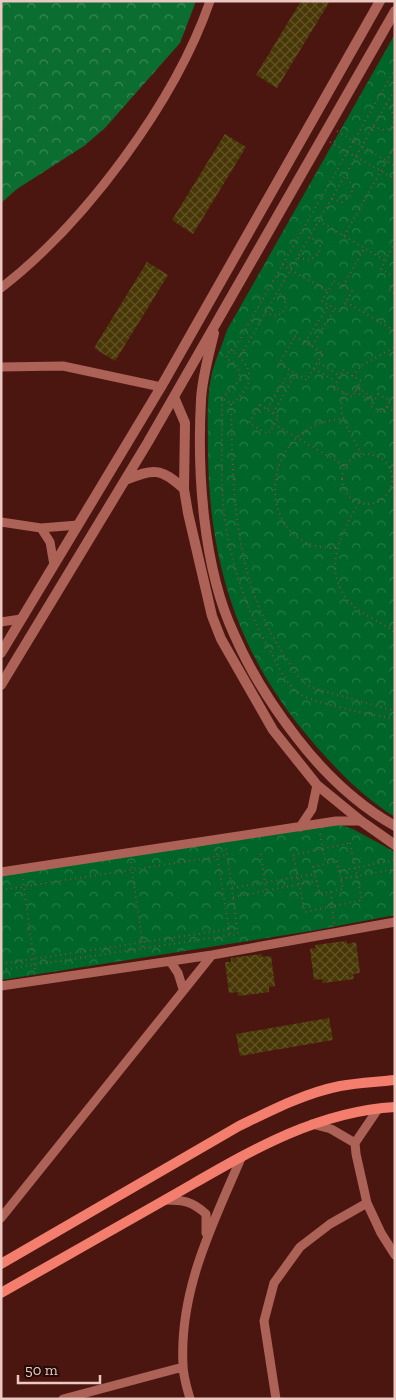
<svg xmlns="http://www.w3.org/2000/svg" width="396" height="1400" font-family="'Zilla Slab',serif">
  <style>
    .forest { fill: url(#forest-crowns) }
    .park { fill: url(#park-crowns) }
    .building { fill: url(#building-cross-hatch) }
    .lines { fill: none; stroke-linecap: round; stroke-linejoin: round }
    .path { stroke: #7e4d47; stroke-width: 2; stroke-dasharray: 1 4; stroke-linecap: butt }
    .minor { stroke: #ac6257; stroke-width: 9 }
    .tertiary { stroke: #ac6257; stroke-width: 10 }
    .secondary { stroke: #f47e6d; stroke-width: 10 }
  </style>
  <defs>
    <pattern id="forest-crowns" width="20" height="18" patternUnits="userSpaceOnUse" patternTransform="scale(1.25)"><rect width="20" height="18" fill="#0b6d30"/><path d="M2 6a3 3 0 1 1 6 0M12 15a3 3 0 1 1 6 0" fill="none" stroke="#3b8756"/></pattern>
    <pattern id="park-crowns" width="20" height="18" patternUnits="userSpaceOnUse" patternTransform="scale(1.25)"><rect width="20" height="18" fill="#006529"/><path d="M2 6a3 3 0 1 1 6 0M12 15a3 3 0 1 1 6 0" fill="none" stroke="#257a46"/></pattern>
    <pattern id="building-cross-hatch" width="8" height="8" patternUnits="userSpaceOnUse" patternTransform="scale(1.25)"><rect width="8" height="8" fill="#483806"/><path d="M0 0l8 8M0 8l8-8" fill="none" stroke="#635329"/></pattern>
  </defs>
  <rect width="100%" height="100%" fill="#4c1610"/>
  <path class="forest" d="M 1,1 L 196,1 L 180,43 L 105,128 L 84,146 L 17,189 L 1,203 Z"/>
  <path class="park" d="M 395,34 L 395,817 C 363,797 341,774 316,746 C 240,660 209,566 208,452 C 208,425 206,395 213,369 C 217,356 223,343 227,330 Z
    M 337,824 L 353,829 L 395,852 L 395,915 L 311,931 L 1,980 L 1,875 Z"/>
  <path class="building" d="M 301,1 L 330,1 L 277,88 L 256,75 Z
    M 225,134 L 246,147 L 193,234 L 172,220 Z
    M 147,262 L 168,275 L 115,361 L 94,348 Z
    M 346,941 L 347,944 L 356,942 L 360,973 L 353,974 L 354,979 L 323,983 L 322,979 L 314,980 L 310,949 L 316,948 L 315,945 Z
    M 262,954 L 262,957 L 271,956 L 275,986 L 269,987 L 269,992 L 238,996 L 238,992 L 229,993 L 225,962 L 231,962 L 231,958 Z
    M 329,1018 L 333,1040 L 240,1056 L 236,1034 Z"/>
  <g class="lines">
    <path class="path" d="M 373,127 L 384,130 L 391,129 C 396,118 394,112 386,104
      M 337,131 L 395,166
      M 330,142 L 395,179
      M 332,199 L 342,202 L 351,195 L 353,187 L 345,175
      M 319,221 L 386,261
      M 344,236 L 395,146
      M 395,242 L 381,269 L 395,277
      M 298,258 L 310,260 L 319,253 L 320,246 L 310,236
      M 282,265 L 328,291
      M 334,281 L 352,291 L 340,312 L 322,301 Z
      M 395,282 L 389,290 L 395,294
      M 343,286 L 364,249
      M 346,302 L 395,331
      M 265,313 L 278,316 L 286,308 L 284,297 L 277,292
      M 295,336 L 323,353 L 307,380 L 279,364 Z
      M 305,342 L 329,305
      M 312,346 L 335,308
      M 233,351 L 395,69
      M 241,355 L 395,89
      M 319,363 L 340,376
      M 314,369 L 336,381
      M 343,370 L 361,381 L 352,397 L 334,387 Z
      M 352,376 L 362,365 L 395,347
      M 358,388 L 375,399
      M 355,391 L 372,402
      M 344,393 C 334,415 353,434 361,454
      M 378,394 L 390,401 L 383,413 L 371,406 Z
      M 222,398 L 240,380 L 238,366 L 226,358 L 230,349 C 254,367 257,384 231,404 L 222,398 C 223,440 219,485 226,527 C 233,571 248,612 270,651 C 278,665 285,682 297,692 C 308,703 376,715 395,719
      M 231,404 C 233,493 233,577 284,655 C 293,668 298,681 313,688 L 395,711
      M 260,405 L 279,417 L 268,434 L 249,423 Z
      M 387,407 L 395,412
      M 267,409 L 290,371
      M 273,413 L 296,374
      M 274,424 L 345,466
      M342 479a25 25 0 1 1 50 0a25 25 0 1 1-50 0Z
      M 359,503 C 339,535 319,577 356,608 C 368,618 383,622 395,633
      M 336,548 C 251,551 256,422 344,419
      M 320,834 L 326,863
      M 350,843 L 362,900 L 305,912 L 293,855 Z
      M 216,849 L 230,935
      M 261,854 L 266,891
      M 337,861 L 343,889 L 320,894 L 313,867 Z
      M 131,862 L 143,948
      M 339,871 L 395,860
      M 23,879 L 35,971
      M 341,879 L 395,869
      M 232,888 L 315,874
      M 1,890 L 227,855
      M 331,892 L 334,924
      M 233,897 L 317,881
      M 1,964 L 229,929
      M 1,970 L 238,934 L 226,846"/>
    <path class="minor" d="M 1,288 C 85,223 175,102 210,1
      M 1,367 L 63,366 L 161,387
      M 1,522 L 41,528
      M 54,565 L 50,542 L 41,528 L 78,525
      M 1,622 L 21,619
      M 300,827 L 312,809 L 317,785
      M 1,872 L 336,821 L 361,821
      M 170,961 L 178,973 L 183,989
      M 1,986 L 212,955 L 395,922
      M 378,1109 L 355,1143 L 356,1154 L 367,1203 L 381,1233 L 395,1255
      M 312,1124 L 331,1129 L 355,1143
      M 165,1200 C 183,1200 192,1201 206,1214 L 206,1233
      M 1,1218 L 212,955
      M 63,1399 L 183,1367
      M 190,1399 C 187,1388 183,1376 183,1365 C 179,1290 213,1223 242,1156
      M 276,1399 L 264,1321 L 274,1283 L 300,1247 L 330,1224 L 367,1203"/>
    <path class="tertiary" d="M 214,333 C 209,354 202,378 201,400 C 197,472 203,568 234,634 C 250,671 272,706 297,738 C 324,773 356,804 395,826
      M 174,397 L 185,423 L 184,489 L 188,513 L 212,616 L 221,639 L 273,730 L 317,785 L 361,821 L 395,845
      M 125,480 C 154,469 160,467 184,489
      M 1,653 L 161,387 L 380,1
      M 1,685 L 148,442 L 395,11"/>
    <path class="secondary" d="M 1,1264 L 239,1126 C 272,1110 305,1093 340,1086 C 358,1083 377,1082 395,1080
      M 1,1293 C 55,1262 109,1232 163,1201 C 236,1160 308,1112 395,1107"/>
  </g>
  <rect width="396" height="1400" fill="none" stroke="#ecc8c2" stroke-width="5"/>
  <path d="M18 1375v8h82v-8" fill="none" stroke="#ecc8c2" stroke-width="2.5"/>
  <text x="25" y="1375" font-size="15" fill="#ecc8c2" stroke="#230b08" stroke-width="4" paint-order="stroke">50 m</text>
</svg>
